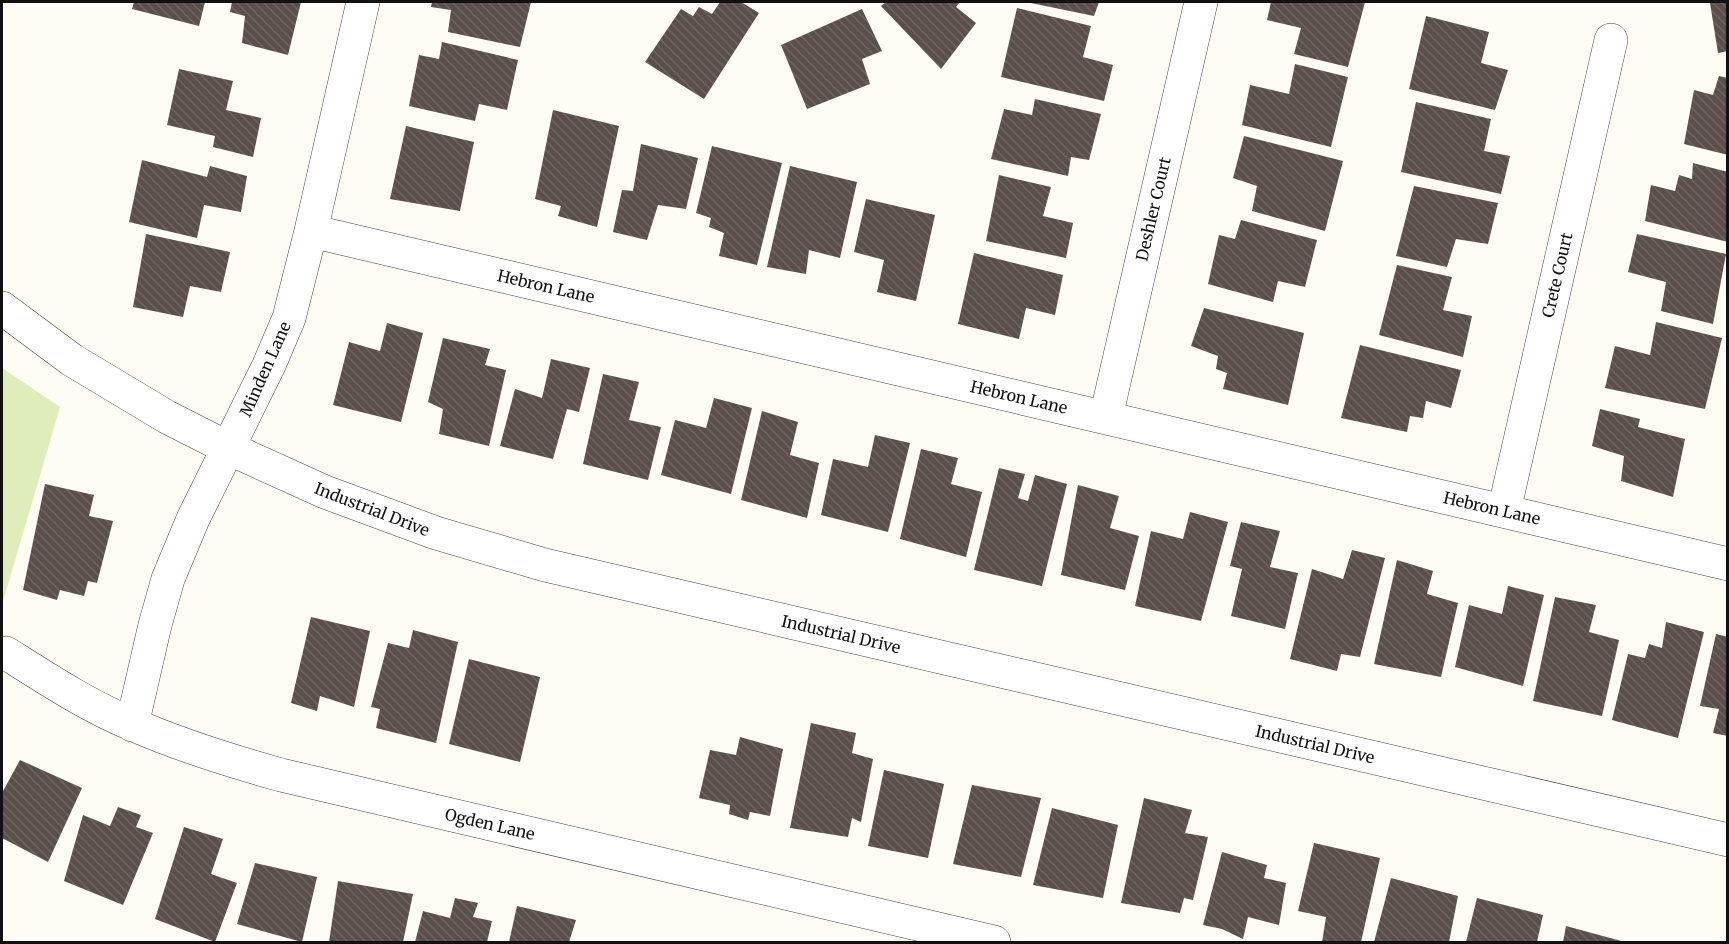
<svg xmlns="http://www.w3.org/2000/svg" width="1729" height="944" font-family="Merriweather,serif">
  <style>
    .green { fill: #deedba }
    .building { fill: url(#building-back-hatch) }
    .lines { fill: none; stroke-linecap: round; stroke-linejoin: round }
    .minor-casing { stroke: #444; stroke-width: 34 }
    .minor { stroke: #fff; stroke-width: 33 }
    .labels { text-anchor: middle; stroke-width: 6; stroke-linejoin: round; paint-order: stroke }
    .street-label { font-size: 16px; fill: #111; stroke: #fff }
  </style>
  <defs>
    <pattern id="building-back-hatch" width="6" height="6" patternUnits="userSpaceOnUse" patternTransform="scale(1.5)"><rect width="6" height="6" fill="#5b4f4c"/><path d="M-1 5l2 2M0 0l6 6M5-1l2 2" fill="none" stroke="#6e6462"/></pattern>
  </defs>
  <rect width="100%" height="100%" fill="#fffbf5"/>
  <path class="green" d="M 2,368 L 60,407 L 2,605 Z"/>
  <path class="building" d="M 134,2 L 205,2 L 199,26 L 132,9 Z
    M 232,2 L 301,2 L 288,55 L 242,43 L 245,16 L 230,12 Z
    M 432,2 L 531,2 L 520,47 L 448,32 L 451,10 L 431,7 Z
    M 720,2 L 741,2 L 759,13 L 704,99 L 645,62 L 681,9 L 693,16 L 699,7 L 712,14 Z
    M 886,2 L 960,2 L 956,7 L 976,23 L 941,69 L 881,6 Z
    M 1026,2 L 1099,2 L 1094,16 Z
    M 1271,2 L 1365,2 L 1348,67 L 1294,54 L 1301,28 L 1267,20 Z
    M 1728,2 L 1728,51 L 1718,53 L 1710,3 Z
    M 1017,8 L 1091,26 L 1083,57 L 1113,65 L 1104,101 L 1001,77 Z
    M 862,9 L 882,51 L 862,59 L 870,84 L 807,109 L 781,45 Z
    M 1426,16 L 1489,32 L 1481,63 L 1508,70 L 1495,110 L 1409,89 Z
    M 442,42 L 518,60 L 507,110 L 479,104 L 475,121 L 409,106 L 419,55 L 439,59 Z
    M 1295,64 L 1348,77 L 1331,147 L 1242,125 L 1250,85 L 1289,94 Z
    M 179,69 L 233,81 L 226,110 L 261,118 L 253,157 L 213,147 L 215,136 L 167,125 Z
    M 1719,76 L 1728,78 L 1728,155 L 1684,144 L 1694,90 L 1713,95 Z
    M 1035,99 L 1101,114 L 1089,160 L 1071,157 L 1068,176 L 991,159 L 1004,109 L 1032,115 Z
    M 1416,102 L 1491,119 L 1484,151 L 1510,156 L 1501,194 L 1401,172 Z
    M 553,110 L 619,126 L 597,227 L 558,216 L 561,206 L 535,199 Z
    M 406,126 L 474,142 L 460,211 L 390,199 Z
    M 1244,136 L 1343,161 L 1325,231 L 1252,211 L 1257,186 L 1233,178 Z
    M 641,144 L 698,158 L 686,209 L 658,205 L 647,240 L 613,232 L 622,190 L 633,191 Z
    M 712,146 L 782,163 L 757,265 L 719,256 L 724,233 L 709,227 L 711,218 L 696,213 Z
    M 142,160 L 207,177 L 210,166 L 247,176 L 241,212 L 204,205 L 197,238 L 129,222 Z
    M 1693,163 L 1728,172 L 1728,242 L 1645,221 L 1651,185 L 1675,191 L 1679,175 L 1692,179 Z
    M 790,166 L 857,182 L 840,258 L 809,250 L 806,274 L 767,267 Z
    M 999,175 L 1051,187 L 1043,216 L 1073,223 L 1066,258 L 986,241 Z
    M 1414,186 L 1498,203 L 1488,244 L 1456,239 L 1447,267 L 1396,256 Z
    M 866,199 L 935,215 L 916,301 L 877,292 L 884,260 L 854,252 Z
    M 1241,220 L 1317,240 L 1305,287 L 1278,281 L 1273,302 L 1208,284 L 1219,235 L 1235,239 Z
    M 146,234 L 230,252 L 221,292 L 190,286 L 183,317 L 133,307 Z
    M 1637,234 L 1726,254 L 1713,324 L 1661,311 L 1666,282 L 1628,272 Z
    M 974,253 L 1063,275 L 1055,315 L 1026,308 L 1019,339 L 958,324 Z
    M 1397,265 L 1452,277 L 1443,310 L 1472,316 L 1463,357 L 1379,335 Z
    M 1204,308 L 1304,333 L 1288,405 L 1223,389 L 1227,373 L 1216,369 L 1218,356 L 1191,346 Z
    M 1656,322 L 1722,338 L 1705,409 L 1605,388 L 1615,346 L 1650,355 Z
    M 387,323 L 423,333 L 401,422 L 333,405 L 349,342 L 380,351 Z
    M 443,338 L 490,349 L 485,365 L 506,370 L 489,446 L 439,434 L 443,409 L 428,402 Z
    M 1360,345 L 1461,370 L 1451,408 L 1426,401 L 1423,418 L 1410,416 L 1407,432 L 1341,418 Z
    M 551,359 L 590,368 L 579,412 L 567,409 L 553,459 L 500,446 L 515,389 L 542,398 Z
    M 603,374 L 639,382 L 629,420 L 661,427 L 648,480 L 583,464 Z
    M 714,398 L 752,408 L 731,494 L 661,475 L 675,420 L 706,428 Z
    M 1600,409 L 1640,419 L 1638,427 L 1685,439 L 1673,497 L 1621,481 L 1624,456 L 1592,446 Z
    M 762,411 L 798,422 L 790,455 L 819,463 L 807,518 L 741,500 Z
    M 875,435 L 910,443 L 888,532 L 821,515 L 833,459 L 868,467 Z
    M 921,449 L 958,458 L 951,484 L 982,492 L 966,557 L 900,539 Z
    M 999,468 L 1025,474 L 1018,498 L 1028,501 L 1035,475 L 1067,484 L 1042,586 L 974,570 Z
    M 45,484 L 94,495 L 89,516 L 113,521 L 97,583 L 88,581 L 84,596 L 60,590 L 57,600 L 23,590 Z
    M 1078,485 L 1119,496 L 1110,528 L 1139,536 L 1125,590 L 1061,575 Z
    M 1190,512 L 1228,522 L 1201,621 L 1135,606 L 1151,531 L 1183,539 Z
    M 1241,522 L 1280,531 L 1270,567 L 1298,573 L 1285,629 L 1231,616 L 1242,569 L 1230,566 Z
    M 1352,550 L 1385,558 L 1360,657 L 1341,654 L 1337,671 L 1290,659 L 1312,569 L 1343,579 Z
    M 1397,560 L 1433,571 L 1427,594 L 1458,603 L 1441,677 L 1374,664 Z
    M 1508,586 L 1544,595 L 1523,686 L 1455,667 L 1469,605 L 1502,614 Z
    M 1555,597 L 1596,605 L 1589,632 L 1619,640 L 1602,716 L 1533,701 Z
    M 311,617 L 370,631 L 354,707 L 320,696 L 317,711 L 291,703 Z
    M 1666,622 L 1704,632 L 1678,738 L 1612,720 L 1628,654 L 1645,658 L 1649,644 L 1662,648 Z
    M 413,630 L 458,642 L 436,743 L 376,728 L 380,709 L 371,707 L 388,643 L 409,648 Z
    M 1716,634 L 1728,637 L 1728,736 L 1713,733 L 1719,709 L 1700,706 Z
    M 469,659 L 540,677 L 520,762 L 449,744 Z
    M 811,723 L 856,733 L 852,753 L 873,759 L 861,822 L 852,818 L 848,837 L 790,828 Z
    M 740,737 L 783,749 L 770,816 L 750,812 L 748,820 L 729,814 L 730,805 L 699,798 L 710,750 L 736,755 Z
    M 20,760 L 82,788 L 48,862 L 2,838 L 2,793 Z
    M 884,770 L 944,784 L 928,858 L 868,846 Z
    M 972,785 L 1041,798 L 1021,877 L 953,864 Z
    M 1144,798 L 1192,810 L 1185,833 L 1208,837 L 1193,900 L 1184,898 L 1180,913 L 1121,903 Z
    M 118,807 L 141,815 L 136,827 L 153,833 L 123,905 L 64,881 L 83,815 L 110,826 Z
    M 1052,808 L 1118,825 L 1103,898 L 1033,885 Z
    M 184,827 L 223,839 L 211,874 L 237,883 L 215,942 L 155,919 Z
    M 1314,843 L 1380,858 L 1361,942 L 1322,942 L 1326,917 L 1298,911 Z
    M 1222,852 L 1267,865 L 1264,878 L 1286,883 L 1279,925 L 1248,917 L 1243,939 L 1222,929 L 1203,925 Z
    M 255,863 L 317,877 L 302,942 L 237,924 Z
    M 1391,878 L 1458,896 L 1449,942 L 1374,942 Z
    M 338,881 L 413,894 L 403,942 L 329,942 Z
    M 455,898 L 478,903 L 473,917 L 492,921 L 487,942 L 415,942 L 423,911 L 450,918 Z
    M 1477,898 L 1543,915 L 1537,942 L 1466,942 Z
    M 517,906 L 576,920 L 569,942 L 509,942 Z
    M 1566,926 L 1625,942 L 1563,942 Z"/>
  <g class="lines">
    <defs>
      <path id="minor" d="M 311,231 L 1728,564
        M 2,308 L 72,360 L 167,417 L 228,448 L 325,492 L 436,533 L 545,565 L 1728,840
        M 1106,417 L 1201,2
        M 1504,511 L 1611,40
        M 6,653 C 47,679 88,706 134,725 C 182,746 231,761 281,775 L 994,942
        M 132,725 L 155,625 L 168,579 L 193,519 L 269,365 L 289,318 L 311,231 L 363,2"/>
    </defs>
    <use href="#minor" class="minor-casing"/>
    <use href="#minor" class="minor"/>
  </g>
  <g class="labels">
    <g class="street-label">
      <text transform="translate(1153 209) rotate(-77)" y="6">Deshler Court</text>
      <text transform="translate(1557 275) rotate(-77)" y="6">Crete Court</text>
      <text transform="translate(546 286) rotate(13)" y="6">Hebron Lane</text>
      <text transform="translate(265 369) rotate(-66)" y="6">Minden Lane</text>
      <text transform="translate(1019 397) rotate(13)" y="6">Hebron Lane</text>
      <text transform="translate(1492 508) rotate(13)" y="6">Hebron Lane</text>
      <text transform="translate(372 509) rotate(21)" y="6">Industrial Drive</text>
      <text transform="translate(841 634) rotate(13)" y="6">Industrial Drive</text>
      <text transform="translate(1315 744) rotate(13)" y="6">Industrial Drive</text>
      <text transform="translate(490 824) rotate(13)" y="6">Ogden Lane</text>
    </g>
  </g>
  <rect width="1729" height="944" fill="none" stroke="#111111" stroke-width="6"/>
</svg>
